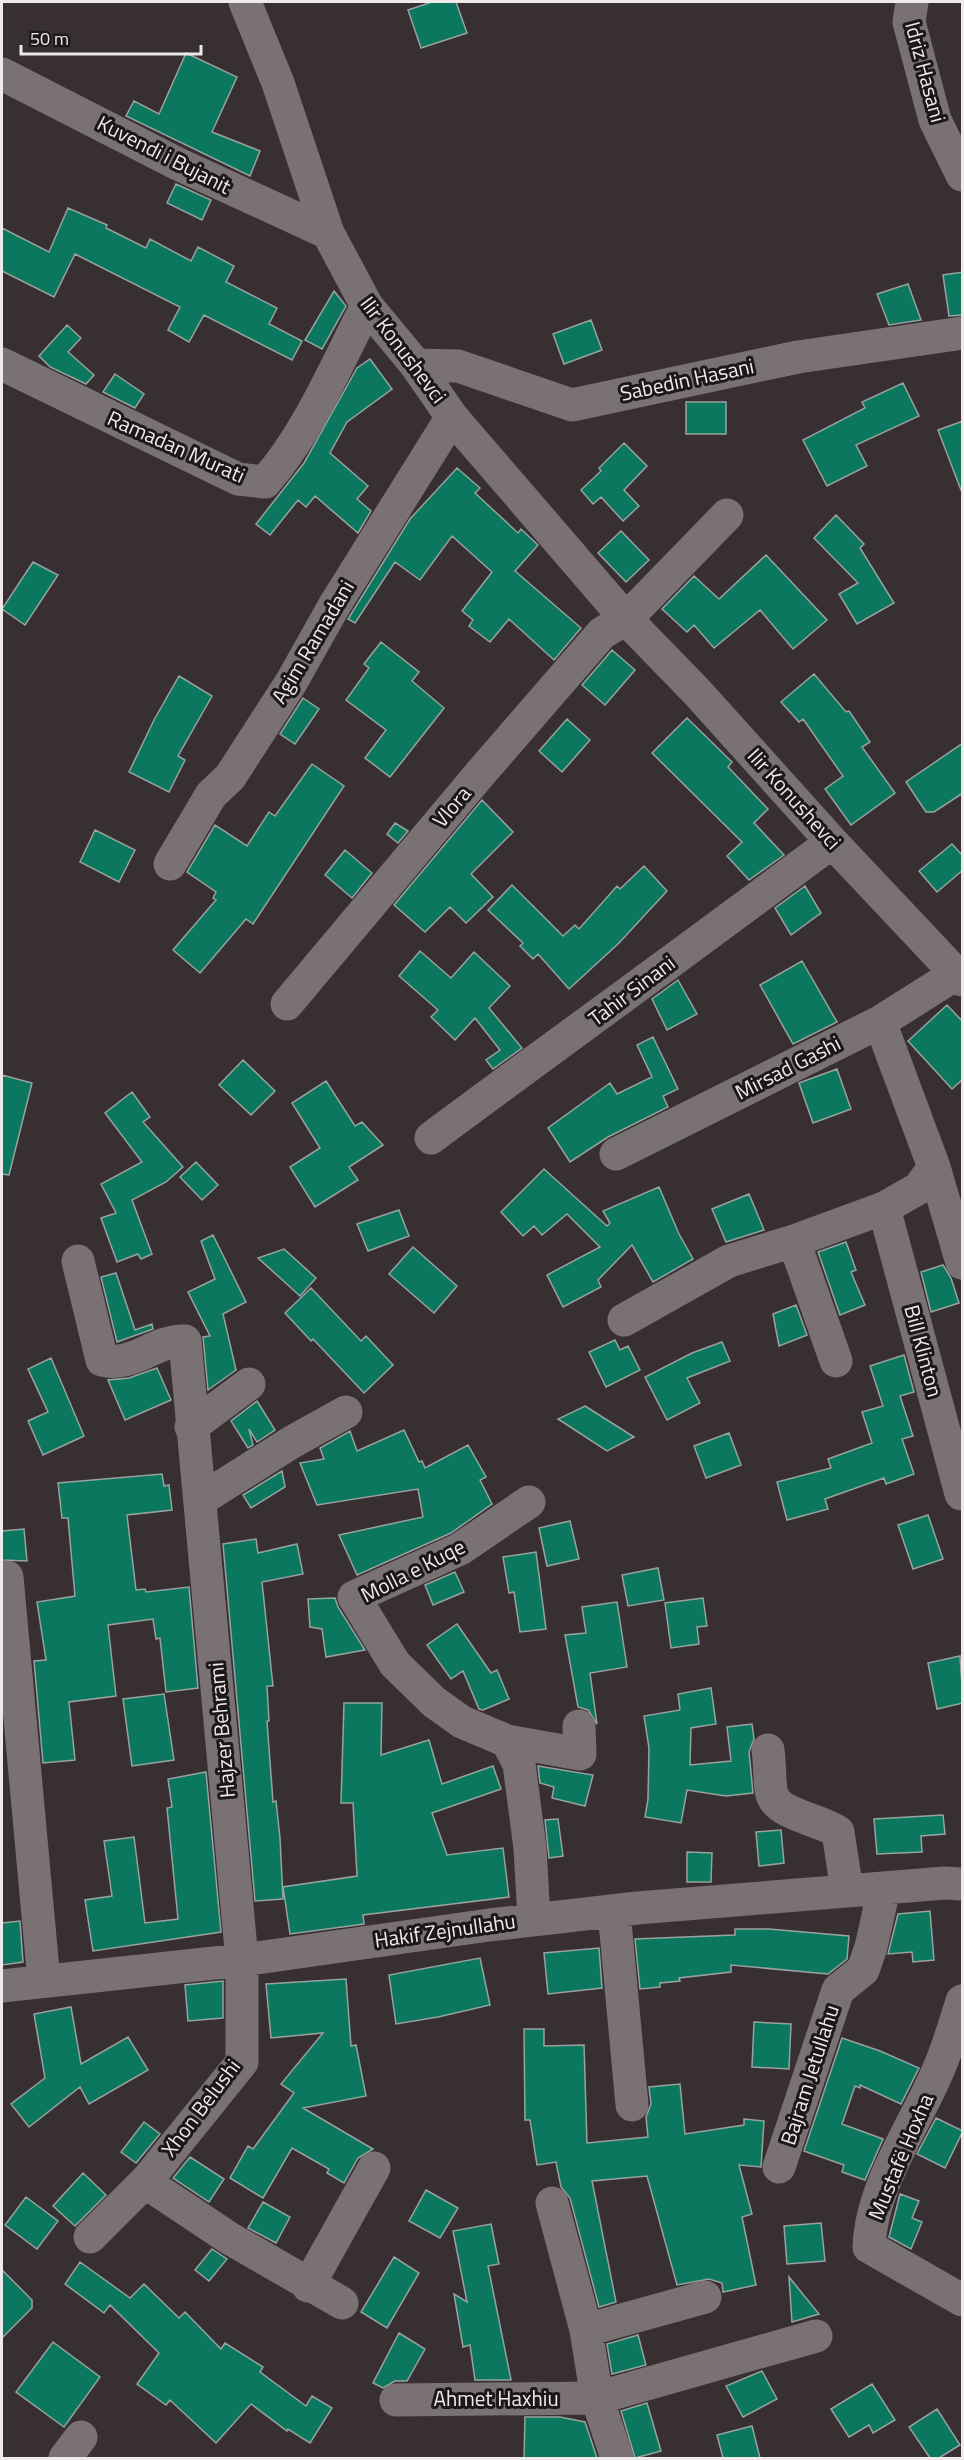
<svg xmlns="http://www.w3.org/2000/svg" width="964" height="2460" font-family="'Titillium Web',sans-serif">
  <style>
    .building { fill: #0a775e; stroke: #98a39f; stroke-width: 1.5 }
    .lines { fill: none; stroke-linecap: round; stroke-linejoin: round }
    .minor { stroke: #7a7174; stroke-width: 33 }
    .labels { text-anchor: middle; stroke-width: 6; stroke-linejoin: round; paint-order: stroke }
    .street-label { font-size: 21px; fill: #efe9eb; stroke: #1c181a }
  </style>
  <rect width="100%" height="100%" fill="#372f32"/>
  <path class="building" d="M 432,2 L 456,2 L 467,33 L 421,48 L 408,10 Z
    M 186,53 L 237,77 L 212,132 L 260,151 L 250,176 L 126,116 L 134,101 L 159,114 Z
    M 176,184 L 211,200 L 202,220 L 167,203 Z
    M 68,208 L 107,225 L 106,228 L 146,248 L 150,239 L 191,261 L 198,247 L 234,266 L 226,282 L 277,308 L 269,324 L 302,341 L 292,360 L 204,315 L 189,342 L 168,330 L 180,307 L 75,254 L 54,297 L 2,271 L 2,228 L 49,252 Z
    M 963,272 L 963,315 L 949,316 L 943,275 Z
    M 908,284 L 921,320 L 889,325 L 877,294 Z
    M 334,291 L 346,306 L 322,349 L 305,340 Z
    M 591,320 L 602,350 L 564,364 L 553,334 Z
    M 67,325 L 81,338 L 68,352 L 94,375 L 86,384 L 50,367 L 39,356 Z
    M 370,359 L 392,389 L 347,422 L 330,453 L 368,486 L 357,499 L 371,511 L 358,533 L 315,496 L 306,507 L 298,500 L 270,535 L 256,524 L 304,463 L 357,368 Z
    M 115,374 L 144,394 L 135,408 L 103,392 Z
    M 903,383 L 919,416 L 856,445 L 867,466 L 827,486 L 803,440 L 865,408 L 862,402 Z
    M 686,402 L 726,402 L 726,434 L 686,434 Z
    M 963,421 L 963,490 L 961,490 L 938,430 Z
    M 624,443 L 647,466 L 624,490 L 639,506 L 623,521 L 601,497 L 593,504 L 581,490 L 601,471 L 599,468 Z
    M 457,468 L 480,488 L 475,493 L 518,533 L 521,529 L 538,545 L 515,571 L 581,628 L 554,660 L 509,619 L 490,642 L 469,626 L 473,620 L 462,611 L 492,572 L 452,536 L 420,580 L 395,562 L 355,623 L 348,619 L 410,519 Z
    M 836,515 L 864,544 L 860,548 L 894,603 L 857,624 L 839,594 L 858,583 L 814,538 Z
    M 621,531 L 649,560 L 626,582 L 598,553 Z
    M 766,555 L 827,620 L 793,649 L 760,610 L 714,648 L 694,625 L 687,632 L 662,609 L 694,576 L 719,599 Z
    M 33,562 L 58,575 L 25,625 L 2,609 Z
    M 381,642 L 419,672 L 412,681 L 444,708 L 390,777 L 365,758 L 386,730 L 346,700 L 369,668 L 364,664 Z
    M 612,650 L 635,670 L 605,705 L 582,685 Z
    M 814,674 L 846,712 L 849,711 L 870,742 L 862,747 L 895,793 L 851,825 L 825,789 L 843,776 L 803,719 L 799,722 L 781,702 Z
    M 179,676 L 212,696 L 178,756 L 185,760 L 169,792 L 129,772 L 154,720 Z
    M 303,698 L 319,709 L 295,744 L 280,734 Z
    M 687,718 L 732,762 L 728,767 L 768,809 L 754,823 L 784,855 L 749,880 L 727,856 L 742,842 L 652,753 Z
    M 567,719 L 590,740 L 562,772 L 539,751 Z
    M 963,743 L 963,793 L 934,812 L 926,812 L 906,782 Z
    M 312,764 L 344,786 L 253,924 L 246,919 L 200,973 L 173,950 L 216,900 L 213,898 L 216,892 L 187,872 L 215,825 L 247,846 L 269,812 L 275,816 Z
    M 482,800 L 513,832 L 471,874 L 493,897 L 466,923 L 450,907 L 425,932 L 394,905 Z
    M 395,823 L 408,831 L 398,843 L 387,834 Z
    M 95,830 L 135,850 L 119,882 L 80,862 Z
    M 952,844 L 963,856 L 963,870 L 937,892 L 919,871 Z
    M 345,850 L 372,873 L 352,898 L 325,875 Z
    M 644,866 L 667,891 L 619,943 L 569,989 L 538,954 L 533,959 L 520,946 L 523,943 L 488,910 L 512,885 L 563,936 L 575,925 L 579,929 L 617,886 L 620,889 Z
    M 805,886 L 821,913 L 791,935 L 775,908 Z
    M 420,951 L 451,978 L 474,952 L 510,986 L 489,1008 L 522,1048 L 493,1069 L 486,1060 L 500,1050 L 475,1018 L 455,1040 L 431,1017 L 438,1010 L 399,976 Z
    M 802,961 L 837,1022 L 793,1044 L 760,985 Z
    M 678,980 L 697,1014 L 667,1030 L 652,999 Z
    M 947,1005 L 963,1022 L 963,1079 L 952,1089 L 908,1041 Z
    M 653,1037 L 678,1089 L 663,1096 L 668,1107 L 608,1137 L 570,1162 L 548,1128 L 610,1083 L 617,1094 L 652,1077 L 637,1045 Z
    M 243,1060 L 275,1091 L 251,1115 L 219,1085 Z
    M 837,1069 L 851,1109 L 813,1123 L 799,1083 Z
    M 2,1075 L 32,1083 L 9,1175 L 2,1174 Z
    M 326,1081 L 355,1126 L 362,1122 L 383,1145 L 349,1167 L 358,1180 L 315,1207 L 290,1167 L 320,1148 L 292,1103 Z
    M 132,1092 L 150,1117 L 143,1122 L 183,1167 L 166,1182 L 132,1200 L 152,1254 L 141,1259 L 138,1254 L 117,1262 L 101,1218 L 116,1213 L 101,1184 L 142,1162 L 105,1113 Z
    M 196,1162 L 218,1185 L 202,1200 L 180,1177 Z
    M 544,1169 L 607,1226 L 610,1223 L 603,1211 L 659,1187 L 679,1234 L 693,1259 L 653,1282 L 632,1245 L 598,1280 L 601,1287 L 563,1307 L 547,1275 L 600,1247 L 567,1214 L 542,1235 L 534,1226 L 523,1236 L 501,1212 Z
    M 749,1194 L 764,1230 L 726,1242 L 712,1209 Z
    M 399,1210 L 409,1236 L 368,1251 L 357,1224 Z
    M 213,1235 L 246,1302 L 223,1314 L 236,1370 L 208,1390 L 203,1337 L 210,1336 L 188,1292 L 215,1279 L 201,1241 Z
    M 846,1242 L 856,1270 L 851,1272 L 865,1305 L 840,1315 L 818,1252 Z
    M 413,1247 L 457,1286 L 434,1313 L 389,1274 Z
    M 284,1249 L 316,1278 L 300,1296 L 258,1258 Z
    M 943,1265 L 951,1278 L 959,1303 L 931,1312 L 921,1272 Z
    M 116,1273 L 135,1330 L 152,1324 L 153,1329 L 117,1342 L 101,1277 Z
    M 311,1288 L 361,1341 L 366,1336 L 393,1365 L 364,1393 L 313,1339 L 311,1341 L 285,1313 Z
    M 796,1305 L 807,1335 L 779,1346 L 773,1314 Z
    M 615,1340 L 620,1350 L 628,1346 L 640,1370 L 606,1387 L 589,1352 Z
    M 722,1342 L 730,1361 L 687,1378 L 700,1403 L 667,1420 L 645,1377 L 692,1353 Z
    M 904,1355 L 914,1392 L 900,1396 L 913,1436 L 902,1439 L 914,1474 L 886,1484 L 884,1478 L 825,1499 L 828,1509 L 787,1520 L 777,1482 L 831,1468 L 828,1459 L 872,1443 L 862,1412 L 883,1406 L 870,1366 Z
    M 51,1358 L 84,1436 L 43,1455 L 28,1421 L 48,1412 L 28,1369 Z
    M 157,1368 L 171,1400 L 125,1420 L 108,1380 L 129,1378 Z
    M 257,1401 L 275,1430 L 257,1442 L 249,1429 L 253,1445 L 248,1448 L 231,1421 Z
    M 585,1406 L 634,1437 L 607,1451 L 558,1419 Z
    M 404,1430 L 419,1462 L 422,1461 L 425,1468 L 468,1445 L 486,1477 L 480,1480 L 492,1504 L 451,1533 L 357,1575 L 339,1535 L 423,1517 L 418,1489 L 317,1505 L 300,1463 L 324,1459 L 320,1448 L 350,1431 L 357,1451 Z
    M 729,1433 L 741,1465 L 706,1478 L 694,1446 Z
    M 282,1471 L 285,1487 L 251,1508 L 243,1495 Z
    M 162,1474 L 164,1486 L 169,1485 L 172,1510 L 127,1515 L 136,1590 L 145,1589 L 146,1592 L 189,1587 L 198,1688 L 166,1692 L 160,1638 L 156,1639 L 153,1619 L 108,1625 L 116,1696 L 69,1702 L 75,1760 L 43,1763 L 34,1661 L 46,1660 L 37,1602 L 75,1596 L 68,1518 L 62,1518 L 58,1483 Z
    M 928,1515 L 943,1559 L 913,1569 L 898,1525 Z
    M 570,1521 L 579,1559 L 547,1566 L 539,1528 Z
    M 24,1529 L 27,1561 L 2,1560 L 2,1531 Z
    M 256,1539 L 258,1553 L 297,1544 L 303,1574 L 262,1582 L 273,1686 L 267,1686 L 269,1721 L 267,1721 L 273,1802 L 276,1801 L 280,1838 L 283,1899 L 255,1901 L 223,1544 Z
    M 536,1552 L 546,1629 L 520,1632 L 514,1592 L 509,1593 L 503,1557 Z
    M 658,1568 L 664,1600 L 628,1606 L 622,1575 Z
    M 455,1572 L 464,1592 L 433,1605 L 425,1585 Z
    M 335,1598 L 338,1607 L 365,1650 L 326,1657 L 322,1629 L 310,1627 L 308,1599 Z
    M 703,1598 L 707,1626 L 697,1627 L 699,1644 L 671,1648 L 665,1603 Z
    M 617,1602 L 627,1667 L 590,1673 L 597,1724 L 588,1710 L 578,1707 L 565,1635 L 586,1633 L 582,1607 Z
    M 457,1624 L 491,1673 L 497,1670 L 509,1699 L 483,1710 L 479,1709 L 463,1671 L 451,1679 L 427,1645 Z
    M 960,1656 L 963,1703 L 937,1709 L 928,1663 Z
    M 711,1688 L 716,1724 L 691,1728 L 690,1765 L 731,1761 L 727,1727 L 752,1724 L 754,1739 L 749,1752 L 753,1793 L 726,1796 L 687,1790 L 681,1823 L 645,1817 L 648,1799 L 649,1748 L 644,1716 L 680,1710 L 678,1694 Z
    M 164,1694 L 174,1760 L 132,1766 L 123,1699 Z
    M 344,1703 L 382,1703 L 381,1755 L 429,1740 L 442,1784 L 493,1766 L 501,1789 L 432,1813 L 447,1855 L 503,1848 L 509,1897 L 363,1915 L 364,1924 L 290,1934 L 283,1887 L 357,1876 L 353,1803 L 341,1803 Z
    M 538,1766 L 593,1775 L 585,1806 L 552,1798 L 554,1787 L 540,1783 Z
    M 206,1772 L 221,1932 L 93,1951 L 85,1900 L 112,1896 L 104,1841 L 134,1837 L 145,1923 L 178,1919 L 167,1808 L 172,1807 L 168,1779 Z
    M 943,1815 L 945,1834 L 921,1836 L 922,1852 L 877,1854 L 874,1819 Z
    M 558,1819 L 563,1856 L 549,1858 L 545,1820 Z
    M 781,1830 L 784,1863 L 759,1866 L 756,1832 Z
    M 687,1852 L 712,1853 L 711,1882 L 687,1882 Z
    M 930,1911 L 934,1960 L 913,1962 L 912,1952 L 888,1954 L 898,1914 Z
    M 20,1921 L 23,1962 L 2,1965 L 2,1923 Z
    M 735,1929 L 769,1929 L 849,1936 L 847,1959 L 828,1974 L 731,1965 L 731,1972 L 679,1978 L 680,1981 L 660,1983 L 660,1987 L 640,1989 L 635,1939 L 735,1935 Z
    M 599,1948 L 602,1988 L 548,1994 L 544,1953 Z
    M 480,1958 L 490,2005 L 438,2017 L 396,2024 L 389,1975 Z
    M 346,1979 L 351,2046 L 356,2045 L 366,2096 L 303,2108 L 373,2149 L 358,2158 L 344,2183 L 327,2173 L 329,2169 L 292,2148 L 263,2198 L 230,2178 L 248,2146 L 253,2149 L 294,2093 L 281,2084 L 323,2033 L 271,2038 L 266,1984 Z
    M 223,1981 L 223,2018 L 188,2021 L 185,1985 Z
    M 71,2007 L 81,2064 L 128,2037 L 148,2070 L 89,2104 L 80,2087 L 29,2127 L 11,2104 L 45,2078 L 34,2014 Z
    M 754,2022 L 791,2024 L 789,2069 L 752,2067 Z
    M 524,2029 L 544,2029 L 544,2046 L 584,2045 L 587,2143 L 648,2137 L 646,2117 L 651,2104 L 649,2087 L 680,2084 L 685,2134 L 744,2125 L 744,2119 L 764,2121 L 761,2167 L 739,2165 L 752,2214 L 742,2217 L 756,2285 L 723,2292 L 722,2283 L 709,2279 L 677,2285 L 647,2176 L 592,2181 L 616,2302 L 599,2307 L 570,2198 L 561,2187 L 556,2162 L 537,2165 L 530,2120 L 525,2120 Z
    M 842,2038 L 880,2051 L 919,2068 L 901,2104 L 860,2085 L 860,2088 L 855,2086 L 842,2124 L 883,2139 L 865,2180 L 842,2172 L 844,2165 L 804,2151 Z
    M 936,2118 L 963,2131 L 945,2168 L 917,2154 Z
    M 144,2122 L 160,2134 L 136,2163 L 121,2152 Z
    M 190,2157 L 224,2179 L 209,2202 L 173,2178 Z
    M 83,2173 L 106,2195 L 75,2226 L 53,2206 Z
    M 426,2190 L 458,2208 L 440,2238 L 409,2221 Z
    M 900,2194 L 919,2201 L 912,2218 L 922,2222 L 911,2249 L 889,2237 Z
    M 26,2197 L 58,2221 L 37,2249 L 5,2225 Z
    M 263,2202 L 290,2217 L 276,2243 L 248,2228 Z
    M 821,2223 L 825,2261 L 787,2264 L 784,2226 Z
    M 491,2224 L 499,2264 L 488,2266 L 511,2380 L 475,2380 L 470,2345 L 463,2347 L 454,2294 L 467,2302 L 453,2231 Z
    M 212,2249 L 227,2259 L 209,2281 L 195,2270 Z
    M 394,2257 L 419,2273 L 387,2328 L 361,2312 Z
    M 80,2262 L 130,2298 L 144,2284 L 179,2318 L 185,2312 L 221,2349 L 225,2343 L 263,2367 L 260,2372 L 306,2406 L 312,2396 L 332,2408 L 310,2443 L 288,2429 L 287,2431 L 251,2404 L 216,2443 L 170,2400 L 166,2405 L 137,2384 L 159,2353 L 110,2305 L 104,2313 L 65,2284 Z
    M 2,2270 L 32,2300 L 32,2308 L 2,2338 Z
    M 789,2277 L 819,2314 L 792,2322 Z
    M 399,2333 L 425,2349 L 407,2381 L 395,2381 L 383,2388 L 373,2383 Z
    M 638,2335 L 646,2365 L 612,2374 L 607,2344 Z
    M 53,2342 L 100,2377 L 64,2427 L 16,2392 Z
    M 762,2371 L 777,2399 L 743,2417 L 726,2386 Z
    M 872,2384 L 895,2420 L 873,2433 L 869,2425 L 849,2437 L 831,2409 Z
    M 647,2403 L 661,2451 L 635,2458 L 621,2411 Z
    M 937,2409 L 960,2445 L 939,2458 L 930,2458 L 909,2427 Z
    M 525,2417 L 560,2417 L 585,2422 L 597,2458 L 524,2458 Z
    M 752,2426 L 760,2458 L 723,2458 L 717,2435 Z"/>
  <g class="lines">
    <path class="minor" d="M 245,2 L 278,83 L 328,233 L 367,306 L 416,365 L 452,417 L 626,619 L 697,692 L 832,842 L 962,980
      M 912,2 L 909,22 L 935,120 L 962,175
      M 2,74 L 178,164 L 328,233
      M 2,364 L 238,479 L 265,482 C 309,432 336,365 367,306
      M 416,365 L 458,366 L 572,405 L 798,357 L 962,333
      M 170,864 L 211,795 L 230,777 L 292,681 L 334,606 L 452,417
      M 287,1004 L 479,775 L 602,633 L 626,619 L 727,515
      M 880,1022 L 934,1167 L 962,1263
      M 431,1138 C 564,1039 699,942 832,842
      M 616,1154 L 880,1022 L 956,974
      M 884,1208 L 961,1494
      M 794,1241 L 836,1361
      M 78,1261 L 102,1360 C 133,1368 154,1340 185,1341 L 242,1960 L 242,2062 L 147,2180 L 90,2237
      M 624,1320 L 729,1261 L 794,1241 L 884,1208 L 919,1188 L 934,1167
      M 191,1427 L 249,1384
      M 200,1500 L 292,1442 L 346,1412
      M 529,1502 L 460,1549 L 354,1597 L 395,1664 L 434,1702 L 462,1722 L 507,1741 L 580,1754 L 579,1726
      M 7,1577 L 44,1981
      M 507,1741 L 519,1764 L 530,1848 L 534,1919
      M 768,1750 C 770,1760 769,1789 773,1797 C 781,1815 821,1820 838,1832 L 847,1891
      M 614,1911 L 632,2105
      M 2,1986 L 242,1960 L 489,1925 L 637,1908 L 945,1883 L 962,1884
      M 962,2001 C 953,2030 944,2060 930,2088 C 907,2137 871,2191 869,2247 L 962,2300
      M 779,2167 L 838,1990 L 863,1970 L 871,1947 L 884,1889
      M 147,2180 L 154,2188 L 229,2238 L 342,2303
      M 552,2203 L 586,2330 L 597,2398 L 617,2458
      M 308,2286 L 374,2168
      M 586,2330 L 705,2297
      M 396,2400 L 597,2398 L 816,2336
      M 65,2458 L 81,2437"/>
  </g>
  <g class="labels">
    <g class="street-label">
      <text transform="translate(925 72) rotate(75)" y="7">Idriz Hasani</text>
      <text transform="translate(164 155) rotate(27)" y="7">Kuvendi i Bujanit</text>
      <text transform="translate(403 350) rotate(53)" y="7">Ilir Konushevci</text>
      <text transform="translate(687 380) rotate(-12)" y="7">Sabedin Hasani</text>
      <text transform="translate(176 447) rotate(24)" y="7">Ramadan Murati</text>
      <text transform="translate(313 642) rotate(-59)" y="7">Agim Ramadani</text>
      <text transform="translate(794 799) rotate(48)" y="7">Ilir Konushevci</text>
      <text transform="translate(452 807) rotate(-50)" y="7">Vlora</text>
      <text transform="translate(632 991) rotate(-37)" y="7">Tahir Sinani</text>
      <text transform="translate(788 1068) rotate(-27)" y="7">Mirsad Gashi</text>
      <text transform="translate(923 1351) rotate(75)" y="7">Bill Klinton</text>
      <text transform="translate(413 1571) rotate(-27)" y="7">Molla e Kuqe</text>
      <text transform="translate(222 1730) rotate(-95)" y="7">Hajzer Behrami</text>
      <text transform="translate(445 1931) rotate(-8)" y="7">Hakif Zejnullahu</text>
      <text transform="translate(810 2075) rotate(-72)" y="7">Bajram Jetullahu</text>
      <text transform="translate(201 2108) rotate(-53)" y="7">Xhon Belushi</text>
      <text transform="translate(901 2157) rotate(-67)" y="7">Mustafë Hoxha</text>
      <text x="496" y="2406">Ahmet Haxhiu</text>
    </g>
  </g>
  <rect width="964" height="2460" fill="none" stroke="#efe9eb" stroke-width="6"/>
  <path d="M21 45v9h180v-9" fill="none" stroke="#efe9eb" stroke-width="3"/>
  <text x="30" y="45" font-size="18" fill="#efe9eb" stroke="#1c181a" stroke-width="4.5" paint-order="stroke">50 m</text>
</svg>
